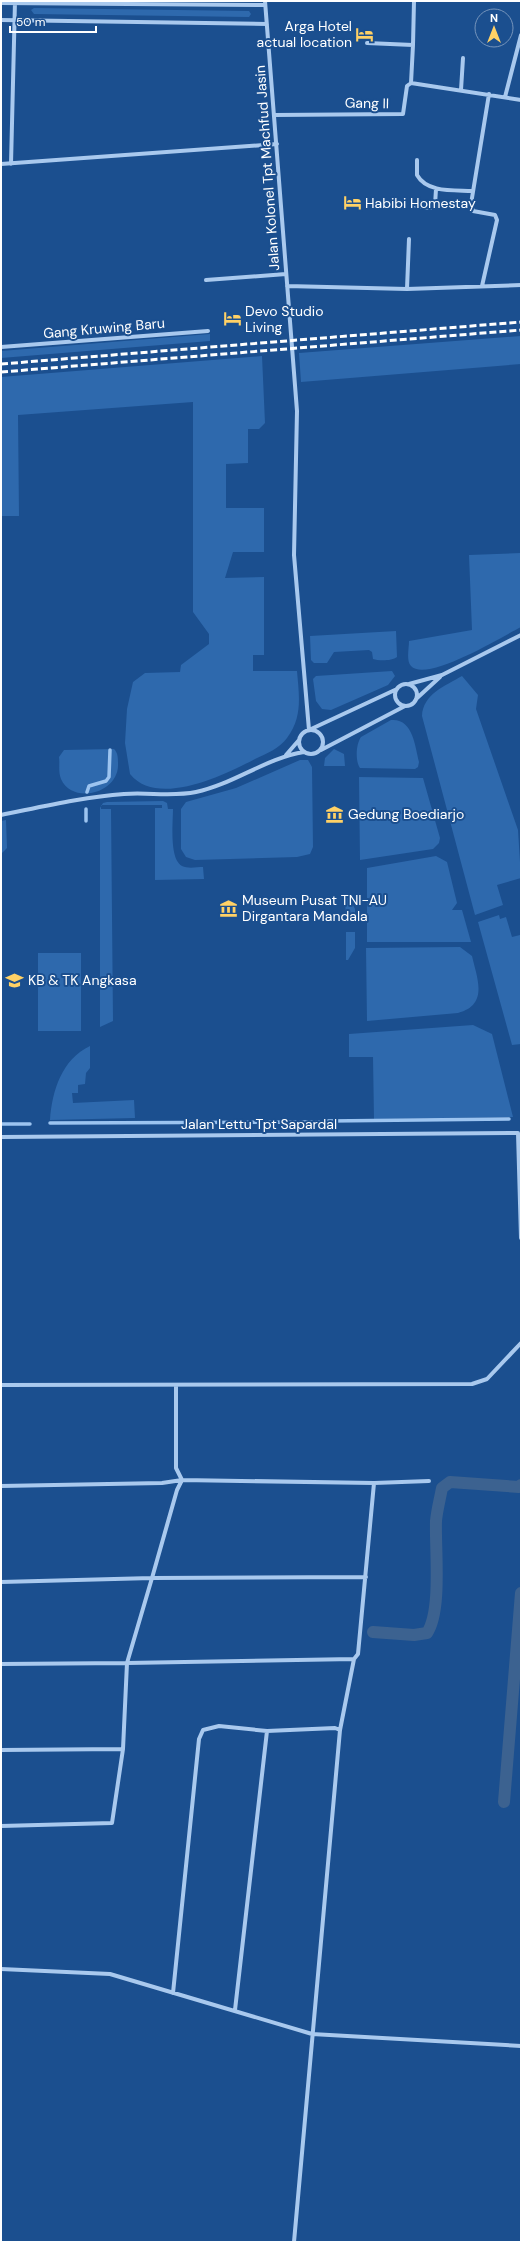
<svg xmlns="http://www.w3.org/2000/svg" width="522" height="2243" font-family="'DM Sans',sans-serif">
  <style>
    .green { fill: #2e69ad }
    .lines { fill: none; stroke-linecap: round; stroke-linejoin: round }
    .stream { stroke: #9cc4f0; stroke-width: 3.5 }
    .canal { stroke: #3c6290; stroke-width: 12 }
    .street { stroke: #a9c9ee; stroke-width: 4 }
    .rail { stroke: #fff; stroke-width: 3; stroke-dasharray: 7 3; stroke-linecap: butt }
    .labels { text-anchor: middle; stroke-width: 4; stroke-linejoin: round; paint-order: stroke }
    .poi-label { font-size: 14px; fill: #fff; stroke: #1b4f8f; text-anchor: start }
    .street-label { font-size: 14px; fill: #fff; stroke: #1b4f8f }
  </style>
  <rect width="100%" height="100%" fill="#1b4f8f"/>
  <path class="green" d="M 34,8 L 249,11 L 251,14 L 249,17 L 34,14 L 31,10 Z
    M 210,334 L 210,341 L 1,358 L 1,351 Z
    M 521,336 L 521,364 L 301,382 L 299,353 Z
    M 262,356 L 265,423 L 259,429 L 248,429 L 248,463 L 226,464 L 226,508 L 264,508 L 264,552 L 233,552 L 225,578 L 264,577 L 264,655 L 253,655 L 253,671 L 297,671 C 299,695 303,717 287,738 C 280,748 266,754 255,759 C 225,775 157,808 130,774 L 125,743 L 127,709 L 133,682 L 145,673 L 180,672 L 181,665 L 209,644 L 209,634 L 193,612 L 193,402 L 18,415 L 19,516 L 1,516 L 1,377 Z
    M 521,553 L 521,627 C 503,636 427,683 411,666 C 406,661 409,648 409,641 L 472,630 L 469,555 Z
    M 396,631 L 397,657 C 392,661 379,661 373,659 L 372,652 L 369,650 L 334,652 L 327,663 L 314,663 L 311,660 L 310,636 Z
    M 392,671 L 395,676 L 388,685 L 331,710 L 322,709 L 316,701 L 313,679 L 316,676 Z
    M 462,676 L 478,695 L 476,709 L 518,830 L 521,878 L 497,885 L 503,905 L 475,915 L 422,716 C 423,694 445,686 462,676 Z
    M 391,720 C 413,718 415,746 419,762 L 418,767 L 415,769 L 360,768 C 355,761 356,744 361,737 Z
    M 114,749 C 118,753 118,758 118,763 C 120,794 72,805 61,779 C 58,772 60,764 59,757 L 64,750 Z
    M 334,749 L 344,754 L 345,766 L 324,766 L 325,758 Z
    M 300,760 L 308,760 L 312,767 L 313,847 L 310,854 L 297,857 L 195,860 L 186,857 L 181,849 L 181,809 L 186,802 L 236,788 Z
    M 359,777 L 423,778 L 440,838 L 439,843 L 433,849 L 360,860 Z
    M 163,801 L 167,803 L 168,809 L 173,809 C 173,822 169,859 182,866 C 188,869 197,867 203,867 L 204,879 L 155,880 L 155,808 L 162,808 L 162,805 L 101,805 L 101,809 L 111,809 L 113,1021 L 100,1027 L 100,808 L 103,803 L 107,802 Z
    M 6,820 L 7,848 L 1,854 L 1,821 Z
    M 436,856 L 447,862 L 457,903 L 452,910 L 462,910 L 471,942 L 367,942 L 367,868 Z
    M 345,895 L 348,895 L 355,909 L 355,922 L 346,922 Z
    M 499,915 L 500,919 L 506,917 L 512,937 L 520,935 L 521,937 L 521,1044 L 512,1045 L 478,922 Z
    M 346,932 L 355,932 L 355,948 L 348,960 L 346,960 Z
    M 460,947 L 472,956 C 477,978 489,1005 458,1013 L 367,1021 L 366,948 Z
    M 38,953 L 81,953 L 81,1031 L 38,1031 Z
    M 473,1025 L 492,1034 L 513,1117 L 374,1119 L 373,1057 L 349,1057 L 349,1034 Z
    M 90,1046 L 90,1068 L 86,1073 L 85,1084 L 78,1085 L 78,1093 L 72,1093 L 73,1103 L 134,1100 L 135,1118 L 50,1120 C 52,1091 62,1059 90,1046 Z"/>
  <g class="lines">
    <path class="stream" d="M 87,792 L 89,786 L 106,781 L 109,777 L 110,750
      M 86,821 L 86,809
      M 328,1121 L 509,1119
      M 50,1123 L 319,1122
      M 1,1124 L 30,1124"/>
    <path class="canal" d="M 373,1632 L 414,1635 L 427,1633 C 442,1611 435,1549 436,1521 C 437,1510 440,1499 442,1488 L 450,1482 L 519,1487 L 521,1485
      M 504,1802 L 521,1593"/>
    <path class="street" d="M 265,1 L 297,411 L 294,555 L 309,730 L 397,689
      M 1,3 L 265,5
      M 1,20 L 267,24
      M 367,43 L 413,45 L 411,83
      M 413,45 L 414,1
      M 411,83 L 521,100
      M 461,90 L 463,58
      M 505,97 L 521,35
      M 274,115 L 403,114 L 407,86 L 411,83
      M 417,160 L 417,175 C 427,193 454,190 472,191
      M 1,164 L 277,144
      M 11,164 L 15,1
      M 416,206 L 430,208 L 435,205 L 436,189
      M 206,280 L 286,274
      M 287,286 L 407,289 L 521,285
      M 482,286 L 497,220 L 495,215 L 473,211 L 471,204 L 489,94
      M 407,289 L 409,239
      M 1,347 L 208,331
      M 409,684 L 442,675 L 521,635
      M395 695a11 11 0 1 1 22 0a11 11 0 1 1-22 0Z
      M 416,699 L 440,677
      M299 742a12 12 0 1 1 24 0a12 12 0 1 1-24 0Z
      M 321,750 L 405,706
      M 286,755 L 299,740
      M 1,815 C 41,807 83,797 124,794 C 148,792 172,797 196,792 C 234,784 266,758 304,752
      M 1,1137 L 518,1133 L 521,1238
      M 1,1385 L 472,1384 L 487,1379 L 521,1343
      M 374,1483 L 429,1481
      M 1,1486 L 162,1483 L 182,1480 L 176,1468 L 176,1385
      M 1,1582 L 152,1578 L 127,1663 L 354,1659 L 358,1654 L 374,1483 L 182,1480 L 177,1490 L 152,1578 L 366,1577
      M 1,1664 L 127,1663 L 123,1749
      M 1,1750 L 123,1749 L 112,1823 L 1,1826
      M 1,1969 L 110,1974 L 312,2034 L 521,2046
      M 173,1993 L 199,1739 L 203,1730 L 219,1726 L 267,1731 L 335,1728 L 340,1730
      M 235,2010 L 267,1731
      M 294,2242 L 340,1730 L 354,1659"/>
    <path class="rail" d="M 1,364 L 521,322
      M 1,372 L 521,330"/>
  </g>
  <defs>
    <symbol id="hotel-bare" viewBox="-9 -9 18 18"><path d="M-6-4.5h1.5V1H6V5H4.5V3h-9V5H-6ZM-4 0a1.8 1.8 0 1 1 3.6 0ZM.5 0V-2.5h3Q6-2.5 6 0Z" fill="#ffd166" stroke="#1b4f8f" stroke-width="2.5" paint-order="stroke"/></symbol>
    <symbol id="museum-bare" viewBox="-9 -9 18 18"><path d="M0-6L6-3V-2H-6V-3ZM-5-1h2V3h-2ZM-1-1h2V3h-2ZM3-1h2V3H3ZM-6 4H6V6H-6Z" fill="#ffd166" stroke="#1b4f8f" stroke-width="2.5" paint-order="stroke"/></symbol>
    <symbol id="school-bare" viewBox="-9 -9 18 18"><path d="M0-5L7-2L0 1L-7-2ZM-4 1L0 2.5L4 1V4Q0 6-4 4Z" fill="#ffd166" stroke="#1b4f8f" stroke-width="2.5" paint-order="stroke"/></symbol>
  </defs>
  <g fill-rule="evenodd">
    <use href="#hotel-bare" x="352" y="22" width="25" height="25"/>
    <use href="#hotel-bare" x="340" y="190" width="25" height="25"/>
    <use href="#hotel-bare" x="220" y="306" width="25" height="25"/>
    <use href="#museum-bare" x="322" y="802" width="25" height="25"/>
    <use href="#museum-bare" x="216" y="896" width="25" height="25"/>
    <use href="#school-bare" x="2" y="968" width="25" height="25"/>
  </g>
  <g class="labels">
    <g class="poi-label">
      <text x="352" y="31" text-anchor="end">Arga Hotel<tspan x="352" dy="16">actual location</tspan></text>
      <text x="365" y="208">Habibi Homestay</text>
      <text x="245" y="316">Devo Studio<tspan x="245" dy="16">Living</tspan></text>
      <text x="348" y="819">Gedung Boediarjo</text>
      <text x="242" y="905">Museum Pusat TNI-AU<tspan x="242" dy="16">Dirgantara Mandala</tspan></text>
      <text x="28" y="985">KB &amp; TK Angkasa</text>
    </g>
    <g class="street-label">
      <text transform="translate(367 103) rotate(1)" y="5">Gang II</text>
      <text transform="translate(267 168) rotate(-94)" y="5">Jalan Kolonel Tpt Machfud Jasin</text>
      <text transform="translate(104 328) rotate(-5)" y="5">Gang Kruwing Baru</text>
      <text x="259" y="1129">Jalan Lettu Tpt Sapardal</text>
    </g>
  </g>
  <rect width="522" height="2243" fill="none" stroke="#ffffff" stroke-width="4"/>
  <g transform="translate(494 28)"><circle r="19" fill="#1b4f8f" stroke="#7695bc"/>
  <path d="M0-3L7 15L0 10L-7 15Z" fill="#ffd166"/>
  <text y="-6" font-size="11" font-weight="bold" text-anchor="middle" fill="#ffffff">N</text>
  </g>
  <path d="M10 26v6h86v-6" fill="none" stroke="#ffffff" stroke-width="2"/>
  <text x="16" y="26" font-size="12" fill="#ffffff" stroke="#1b4f8f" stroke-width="3" paint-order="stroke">50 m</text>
</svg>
